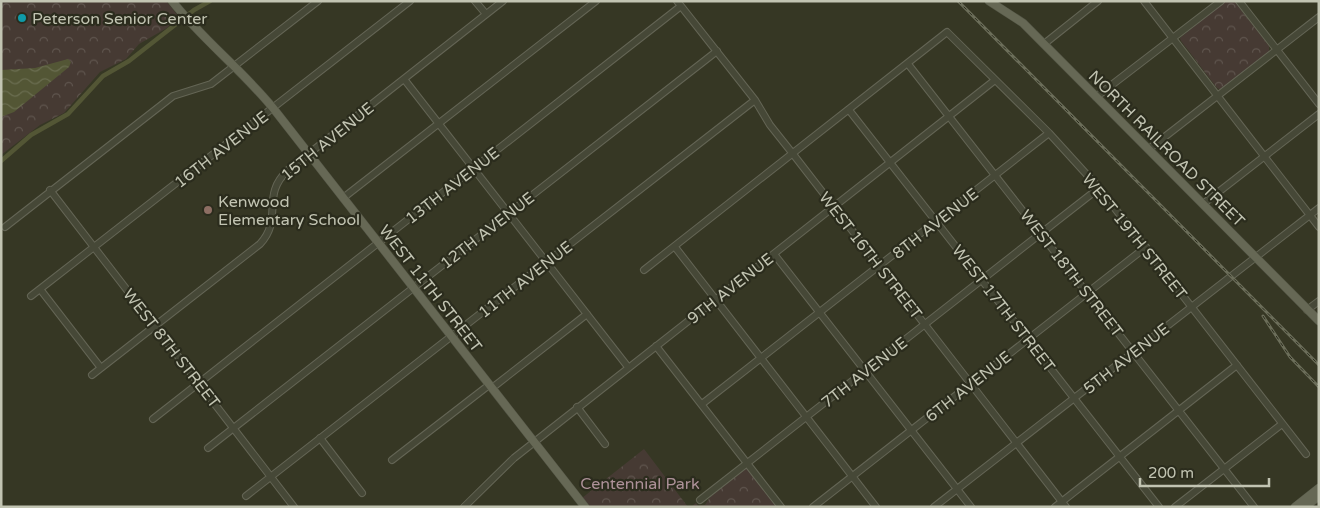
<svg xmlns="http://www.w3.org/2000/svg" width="1320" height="508" font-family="'Varela Round',sans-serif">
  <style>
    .forest { fill: url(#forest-crowns) }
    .water { fill: url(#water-waves) }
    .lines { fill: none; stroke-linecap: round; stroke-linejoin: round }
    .canal { stroke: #535635; stroke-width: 4.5 }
    .minor-casing { stroke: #646555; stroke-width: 8 }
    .major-casing { stroke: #525444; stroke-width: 9 }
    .minor { stroke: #464837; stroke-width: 6 }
    .major { stroke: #666855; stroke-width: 8 }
    .rail-casing { stroke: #6c6e5a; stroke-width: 3 }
    .rail { stroke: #2b2c1d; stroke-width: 1; stroke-dasharray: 4; stroke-linecap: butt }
    .culture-dot { fill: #0f9aa8; stroke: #2b2c1d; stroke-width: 2 }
    .education-dot { fill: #8d6e63; stroke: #2b2c1d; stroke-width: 2 }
    .labels { text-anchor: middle; stroke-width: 4.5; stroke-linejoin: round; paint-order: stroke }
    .poi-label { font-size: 16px; fill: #c2c4b2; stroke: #2b2c1d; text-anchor: start }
    .street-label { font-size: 16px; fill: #c2c4b2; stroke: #2b2c1d }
    .park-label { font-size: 16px; fill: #ad9198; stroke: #2b2c1d }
  </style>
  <defs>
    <pattern id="forest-crowns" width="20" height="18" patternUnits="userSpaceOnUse" patternTransform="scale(1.25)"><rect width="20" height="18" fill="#463a33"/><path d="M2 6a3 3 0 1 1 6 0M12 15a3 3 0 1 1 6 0" fill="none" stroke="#5f554e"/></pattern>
    <pattern id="water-waves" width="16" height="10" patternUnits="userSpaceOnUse" patternTransform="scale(1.25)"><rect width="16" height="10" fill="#535635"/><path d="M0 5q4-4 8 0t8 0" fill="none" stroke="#6a6d50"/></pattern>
  </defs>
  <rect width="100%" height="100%" fill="#363724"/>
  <path class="forest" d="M 1,1 L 166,1 L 179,17 L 167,28 L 139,44 L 126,59 L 100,72 L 64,113 L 40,125 L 1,155 Z
    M 1225,1 L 1234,1 L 1269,46 L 1269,51 L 1221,90 L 1217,88 L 1181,41 L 1180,38 Z
    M 644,449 L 688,507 L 589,507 L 582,498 Z
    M 747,468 L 778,507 L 691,507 L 696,503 L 698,506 L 705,505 L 710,497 Z"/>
  <path class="water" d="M 68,59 L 71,62 L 69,67 L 14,112 L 1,117 L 1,70 L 35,68 Z"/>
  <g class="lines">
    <path class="canal" d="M 1,161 L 31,135 L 68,114 L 103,76 L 129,61 L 194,10 L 210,1"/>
    <defs>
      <path id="minor" d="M 475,1 L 486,14
        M 677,1 L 755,100 L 770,125 L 793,154 L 1066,507
        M 1144,1 L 1319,227
        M 1239,1 L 1319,104
        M 1044,44 L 1098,1
        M 908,64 L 1254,507
        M 404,79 L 628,367
        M 1096,97 L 1221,1
        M 849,110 L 1159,507
        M 1149,149 L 1319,17
        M 50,190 L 294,507
        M 343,198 L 596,1
        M 1203,204 L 1319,114
        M 5,227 L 173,96 L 211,84 L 318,1
        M 675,247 L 876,507
        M 774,254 L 971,507
        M 644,270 L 947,32 L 1049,133 L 1099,188 L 1306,454
        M 40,289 L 101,368
        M 31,296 L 410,1
        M 1307,310 L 1319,301
        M 656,346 L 781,507
        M 92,375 L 260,244 C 284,218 260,196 288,170 L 503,1
        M 492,388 L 587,314
        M 702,404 L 1049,133
        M 577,407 L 605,444
        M 153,419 L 681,6
        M 320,438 L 362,493
        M 208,448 L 717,51
        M 392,460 L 489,385
        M 246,496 L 755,100
        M 700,500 L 1099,188
        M 464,507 L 514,458 L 995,80
        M 813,507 L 1146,247
        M 934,507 L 1319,208
        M 1055,507 L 1237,365
        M 1175,507 L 1282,424"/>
      <path id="major" d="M 172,1 C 203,40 242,70 273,108 L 585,507
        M 989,1 L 1023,23 L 1319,321
        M 1295,507 L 1319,488
        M 1305,507 L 1319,496"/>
    </defs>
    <use href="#minor" class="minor-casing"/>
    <use href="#major" class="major-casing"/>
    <use href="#minor" class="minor"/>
    <use href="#major" class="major"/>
    <defs>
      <path id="rail" d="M 958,1 L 1319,365
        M 1263,316 L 1290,357 L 1319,387"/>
    </defs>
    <use href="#rail" class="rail-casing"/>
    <use href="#rail" class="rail"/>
  </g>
  <circle class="culture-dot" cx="22" cy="18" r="5"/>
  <circle class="education-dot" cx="208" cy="210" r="5"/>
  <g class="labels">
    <g class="poi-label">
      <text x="32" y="24">Peterson Senior Center</text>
      <text x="218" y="207">Kenwood<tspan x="218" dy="18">Elementary School</tspan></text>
    </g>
    <g class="street-label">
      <text transform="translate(327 141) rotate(-39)" y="6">15TH AVENUE</text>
      <text transform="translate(1167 148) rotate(45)" y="6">NORTH RAILROAD STREET</text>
      <text transform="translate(221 149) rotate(-38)" y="6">16TH AVENUE</text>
      <text transform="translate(452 185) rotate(-38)" y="6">13TH AVENUE</text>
      <text transform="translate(935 223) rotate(-38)" y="6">8TH AVENUE</text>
      <text transform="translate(487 230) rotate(-38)" y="6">12TH AVENUE</text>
      <text transform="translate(1135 236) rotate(51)" y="6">WEST 19TH STREET</text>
      <text transform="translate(871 255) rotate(52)" y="6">WEST 16TH STREET</text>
      <text transform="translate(1072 273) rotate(52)" y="6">WEST 18TH STREET</text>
      <text transform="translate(525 279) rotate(-38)" y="6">11TH AVENUE</text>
      <text transform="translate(431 288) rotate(52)" y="6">WEST 11TH STREET</text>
      <text transform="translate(730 288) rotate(-38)" y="6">9TH AVENUE</text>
      <text transform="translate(1004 308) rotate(52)" y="6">WEST 17TH STREET</text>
      <text transform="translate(172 348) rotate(52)" y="6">WEST 8TH STREET</text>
      <text transform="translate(1126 358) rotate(-38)" y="6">5TH AVENUE</text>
      <text transform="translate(864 372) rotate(-38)" y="6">7TH AVENUE</text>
      <text transform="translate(968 386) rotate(-38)" y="6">6TH AVENUE</text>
    </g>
    <g class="park-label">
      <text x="640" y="489">Centennial Park</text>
    </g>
  </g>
  <rect width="1320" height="508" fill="none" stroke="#c2c4b2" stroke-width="5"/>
  <path d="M1140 478v8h129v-8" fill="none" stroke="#c2c4b2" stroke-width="2.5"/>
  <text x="1148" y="478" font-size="15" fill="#c2c4b2" stroke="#2b2c1d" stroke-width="4" paint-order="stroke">200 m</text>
</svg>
